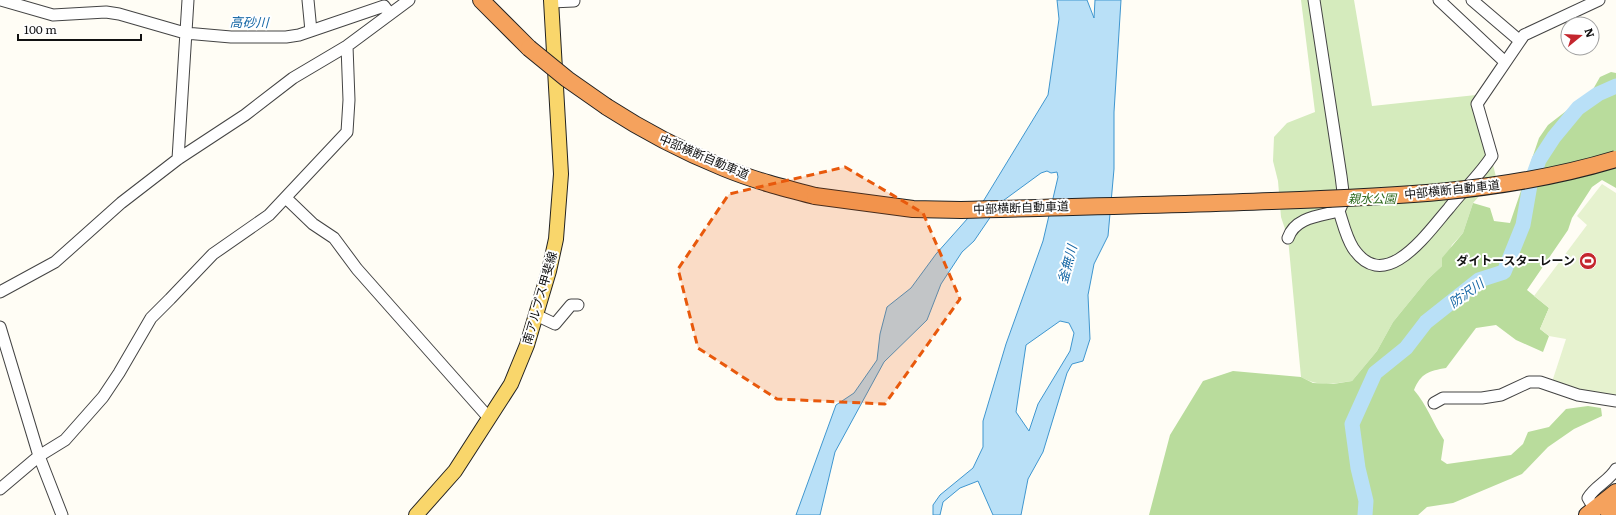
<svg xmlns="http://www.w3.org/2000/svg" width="1616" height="515" font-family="Literata,'Noto Sans JP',serif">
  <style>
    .green { fill: #d5ebbd }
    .forest { fill: #b9dc9c }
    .pitch { fill: #e6f2cf }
    .water { fill: #b9e0f7; stroke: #3f96cf; fill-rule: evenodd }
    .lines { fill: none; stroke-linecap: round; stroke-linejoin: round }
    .river { stroke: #b9e0f7; stroke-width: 15 }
    .minor-casing { stroke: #444; stroke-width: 13 }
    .major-casing { stroke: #222; stroke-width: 16 }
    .highway-casing { stroke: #222; stroke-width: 18 }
    .minor { stroke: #fff; stroke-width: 11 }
    .major { stroke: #f9d66b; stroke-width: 14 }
    .highway { stroke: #f5a25d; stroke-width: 16 }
    .highway-bridge-casing { stroke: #222; stroke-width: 18; stroke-linecap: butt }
    .highway-bridge { stroke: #f5a25d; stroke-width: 16 }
    .marked { fill: #e8590c; fill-opacity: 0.2; stroke: #e8590c; stroke-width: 3; stroke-dasharray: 8 5; stroke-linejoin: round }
    .labels { text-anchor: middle; stroke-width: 4; stroke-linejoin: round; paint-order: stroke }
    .street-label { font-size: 12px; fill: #111; stroke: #fff }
    .park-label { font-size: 12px; font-style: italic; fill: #2f6b1f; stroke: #fff }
    .poi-label { font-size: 12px; font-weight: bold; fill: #111; stroke: #fff; text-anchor: end }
    .water-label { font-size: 13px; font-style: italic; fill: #1768a6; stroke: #fff }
  </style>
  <rect width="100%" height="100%" fill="#fffdf5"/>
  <path class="green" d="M 1301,0 L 1354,0 L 1372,106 L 1476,95 L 1496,177 L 1473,203 L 1463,233 L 1452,245 L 1442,266 L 1428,279 L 1393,322 L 1377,351 L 1352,381 C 1331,384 1319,387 1301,377 L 1288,238 L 1281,217 L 1278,181 L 1273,161 L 1274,137 L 1287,123 L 1315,112 Z"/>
  <path class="forest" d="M 1611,72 L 1616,73 L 1616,188 L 1602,180 L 1592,187 L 1572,218 L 1568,230 L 1527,290 L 1549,308 L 1540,329 L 1549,336 L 1543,352 L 1516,340 L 1496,325 L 1476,328 L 1446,368 C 1429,371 1421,373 1414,390 C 1427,405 1433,423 1444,440 L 1441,460 L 1447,464 L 1511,455 L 1523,444 L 1528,432 L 1549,427 L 1566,409 L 1588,406 L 1601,408 L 1602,416 L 1574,429 L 1548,447 L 1522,474 L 1453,503 L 1427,507 L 1418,515 L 1149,515 L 1170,435 L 1203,381 L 1233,371 L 1301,377 L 1313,383 L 1333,384 L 1352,381 L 1377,351 L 1393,322 L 1428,279 L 1442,266 L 1442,258 L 1463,233 L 1473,203 L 1490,208 L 1494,221 L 1510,223 L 1539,138 L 1548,125 L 1592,91 L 1600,77 Z"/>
  <path class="pitch" d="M 1602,184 L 1616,193 L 1616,396 L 1586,392 L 1552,382 L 1566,339 L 1549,336 L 1540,329 L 1549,308 L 1534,296 L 1587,225 L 1577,216 Z"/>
  <path class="water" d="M 1057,0 L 1087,0 L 1094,18 L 1095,0 L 1121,0 L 1114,112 L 1114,169 L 1108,236 L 1094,264 L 1088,295 L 1090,339 L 1083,361 L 1072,364 L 1067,373 L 1043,452 L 1028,479 L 1021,515 L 993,515 L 978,481 L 960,488 L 943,502 L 940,515 L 933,515 L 933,505 L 940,495 L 973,468 L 983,447 L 983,421 L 1006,344 L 1043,241 L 1058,177 L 1057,172 L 1051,173 L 1047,171 L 1041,173 L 1000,203 L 974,241 L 962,252 L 941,284 L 927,320 L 884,362 L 835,452 L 820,515 L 796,515 L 836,405 L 854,393 L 877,360 L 880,334 L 887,307 L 911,288 L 936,254 L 984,200 L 1048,95 L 1059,19 ZM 1060,321 L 1069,323 L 1074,333 L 1070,351 L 1038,404 L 1029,431 L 1016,412 L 1026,345 Z"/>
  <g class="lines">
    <path class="river" d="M 1365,515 L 1366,501 L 1358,468 L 1352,424 L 1375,373 L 1406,348 L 1426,322 L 1479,280 L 1504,272 L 1523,225 L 1530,185 L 1539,160 L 1554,137 L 1578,108 L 1598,94 L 1616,86"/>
    <defs>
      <path id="minor" d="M 1,0 L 53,15 L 106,12 L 119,14 L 185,33 L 231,37 L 286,37 L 299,35 L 384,6 L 390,14
        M 308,0 L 311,31
        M 1314,0 L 1341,176 L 1344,200 L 1339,211 C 1343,223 1346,237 1353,248 C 1385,296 1428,232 1449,208 C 1463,190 1480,175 1492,156 L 1477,104 L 1524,35 L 1599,0
        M 1439,0 L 1505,62
        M 1472,0 L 1520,41
        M 551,2 L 574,1
        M 178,159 L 188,0
        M 287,199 L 313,224 L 334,238 L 357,269 L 489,418
        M 1288,238 C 1295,217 1320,216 1339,211
        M 0,292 L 55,262 L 121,203 L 178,159 L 245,115 L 293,78 L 347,46 L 409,0
        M 536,315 L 555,324 L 571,305 L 578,305
        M 0,327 L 39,456 L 62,515
        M 1434,403 L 1443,398 L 1482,398 L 1501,395 L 1529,382 L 1540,382 L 1578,395 L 1616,401
        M 0,489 L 39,456 L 65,440 L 103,397 L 119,373 L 151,318 L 170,299 L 213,254 L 269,215 L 347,132 L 349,100 L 347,46
        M 1595,510 L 1588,498 C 1595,486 1609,481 1616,469"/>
      <path id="major" d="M 416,515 L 455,471 L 511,384 L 527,345 L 549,271 L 556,239 L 561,174 L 551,0"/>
      <path id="highway" d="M 481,0 L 529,48
        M 607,107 C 644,131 682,151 724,168 C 753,180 784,188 815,196
        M 1587,515 L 1616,492
        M 1609,515 L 1616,509"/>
    </defs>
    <use href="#minor" class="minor-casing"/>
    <use href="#major" class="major-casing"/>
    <use href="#highway" class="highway-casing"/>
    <use href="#minor" class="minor"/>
    <use href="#major" class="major"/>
    <use href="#highway" class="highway"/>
    <defs>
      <path id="highway-bridge" d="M 529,48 L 567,79 L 607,107
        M 815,196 L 913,209 L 961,210 C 1065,207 1168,205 1272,201 C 1388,197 1504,193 1616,159"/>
    </defs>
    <use href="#highway-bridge" class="highway-bridge-casing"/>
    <use href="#highway-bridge" class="highway-bridge"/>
  </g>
  <path class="marked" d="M 845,167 L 923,213 L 960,299 L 885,404 L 777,399 L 698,348 L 678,269 L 729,194 Z"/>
  <defs>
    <symbol id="stadium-disc" viewBox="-11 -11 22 22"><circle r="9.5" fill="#c4262e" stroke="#fff"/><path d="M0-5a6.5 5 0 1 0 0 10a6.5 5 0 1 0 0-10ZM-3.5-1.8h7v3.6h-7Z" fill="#fff"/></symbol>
  </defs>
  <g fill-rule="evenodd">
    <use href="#stadium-disc" x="1578" y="251" width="20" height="20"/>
  </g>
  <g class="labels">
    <g class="street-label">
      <text transform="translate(704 157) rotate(23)" y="4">中部横断自動車道</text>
      <text transform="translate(1452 190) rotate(-6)" y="4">中部横断自動車道</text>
      <text transform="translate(1021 208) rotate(-2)" y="4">中部横断自動車道</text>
      <text transform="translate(540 298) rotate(-74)" y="4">南アルプス甲斐線</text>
    </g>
    <g class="park-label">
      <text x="1372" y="203">親水公園</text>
    </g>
    <g class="poi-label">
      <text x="1575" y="265">ダイトースターレーン</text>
    </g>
    <g class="water-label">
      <text transform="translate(249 22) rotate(1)" y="5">高砂川</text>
      <text transform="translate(1067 264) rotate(-75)" y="5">釜無川</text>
      <text transform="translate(1466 293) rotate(-35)" y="5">防沢川</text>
    </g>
  </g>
  <g transform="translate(1580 36) rotate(72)"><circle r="19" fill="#ffffff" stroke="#a0a0a0"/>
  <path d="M0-3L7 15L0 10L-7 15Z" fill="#c4262e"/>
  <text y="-6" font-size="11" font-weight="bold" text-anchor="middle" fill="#111111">N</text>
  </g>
  <path d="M18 34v6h123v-6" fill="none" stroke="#111111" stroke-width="2"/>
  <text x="24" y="34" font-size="12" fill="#111111" stroke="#ffffff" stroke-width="3" paint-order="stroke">100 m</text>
</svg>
